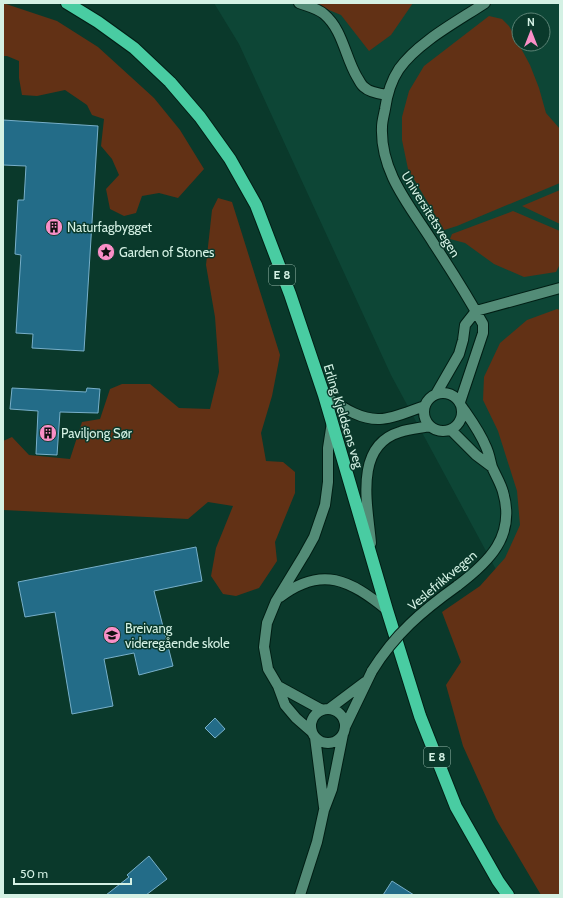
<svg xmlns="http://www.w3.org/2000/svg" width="563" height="898" font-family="Cabin,sans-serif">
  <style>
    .built { fill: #0d4636; fill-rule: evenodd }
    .green { fill: #623115 }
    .building { fill: #236c88; stroke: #77afc9 }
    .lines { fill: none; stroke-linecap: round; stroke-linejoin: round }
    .minor-casing { stroke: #001e14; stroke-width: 12 }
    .highway-casing { stroke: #001e14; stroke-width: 14 }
    .minor { stroke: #538c77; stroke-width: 10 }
    .highway { stroke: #49cca2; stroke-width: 12 }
    .minor-bridge-casing { stroke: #001e14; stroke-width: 12; stroke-linecap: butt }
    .minor-bridge { stroke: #538c77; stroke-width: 10 }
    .labels { text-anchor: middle; stroke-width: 3; stroke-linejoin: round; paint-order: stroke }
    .shield { fill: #0a392b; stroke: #97baac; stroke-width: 1 }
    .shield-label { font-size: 12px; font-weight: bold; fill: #d4f1e4 }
    .street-label { font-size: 13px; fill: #d4f1e4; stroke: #0a392b }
    .poi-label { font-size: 13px; fill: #d4f1e4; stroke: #0a392b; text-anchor: start }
  </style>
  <rect width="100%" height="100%" fill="#0a392b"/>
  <path class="built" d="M 214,3 L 560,3 L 560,688 L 391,375 L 239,44 ZM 519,20 L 543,20 L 543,44 L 519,44 Z"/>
  <path class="green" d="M 3,3 L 57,21 L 98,47 L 154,98 L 180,130 L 204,169 L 178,198 L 159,193 L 142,196 L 136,213 L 124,216 L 110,209 L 106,189 L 119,175 L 112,159 L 101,146 L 104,119 L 92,115 L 87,105 L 65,90 L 37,96 L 22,95 L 19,78 L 19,61 L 7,56 L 3,56 Z
    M 312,3 L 413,3 L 391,35 L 369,51 L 341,15 Z
    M 489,16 L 502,19 L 509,26 L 530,65 L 539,88 L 546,113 L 560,129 L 560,183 L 457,226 L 444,230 L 408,169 L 402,140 L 402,117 L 409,91 L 424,66 Z
    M 560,190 L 560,224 L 522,206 Z
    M 218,198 L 232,202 L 280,355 L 272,396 L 261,433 L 266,461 L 283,462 L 295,472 L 295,493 L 275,542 L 277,561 L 259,588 L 236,596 L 223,594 L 211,576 L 216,548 L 233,506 L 208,502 L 188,519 L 3,510 L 3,441 L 12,437 L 29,455 L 70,459 L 82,422 L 100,419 L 110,389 L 122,384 L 150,384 L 179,408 L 210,409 L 219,372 L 215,317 L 206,265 L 212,210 Z
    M 513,211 L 560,231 L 560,264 L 556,272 L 524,277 L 494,264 L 465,243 L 450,239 L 452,234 Z
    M 557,309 L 560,310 L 560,895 L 541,895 L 496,819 L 463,746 L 446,685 L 461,662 L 442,612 L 480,586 L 505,558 L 520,525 L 517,491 L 498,431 L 483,400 L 484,377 L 500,343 L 527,320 Z"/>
  <path class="building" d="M 3,120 L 98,126 L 84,351 L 32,348 L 33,334 L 16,333 L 21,255 L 15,254 L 18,200 L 24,200 L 26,166 L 3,165 Z
    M 12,388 L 86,392 L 87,388 L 100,389 L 98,413 L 60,412 L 57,455 L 36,454 L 38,411 L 10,409 Z
    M 196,547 L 202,581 L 154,591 L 173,666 L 139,675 L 134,653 L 104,659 L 113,706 L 72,714 L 55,612 L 25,617 L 18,582 Z
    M 215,718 L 225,729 L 215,738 L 205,728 Z
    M 149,856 L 167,879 L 146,895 L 106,895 L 129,877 L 127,875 Z
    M 392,881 L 414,895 L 383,895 Z"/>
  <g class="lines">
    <defs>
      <path id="minor" d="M 299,3 C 307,6 317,8 324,14 C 343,30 345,57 357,77 C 359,80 361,85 364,87 C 369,92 380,94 387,95
        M424 412a19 19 0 1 1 38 0a19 19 0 1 1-38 0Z
        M 436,394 L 459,354 L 463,340 L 465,325 L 476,311 L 560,288
        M 324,395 C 341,406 359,420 380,419 C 393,419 412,410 425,406
        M 460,402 L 483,333 L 483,324 C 468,297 451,270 434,244 C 411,207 380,173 382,127 C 382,121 384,115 385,109 C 387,95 391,81 399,69 C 418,42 458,21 485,3
        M 451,430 L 476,455 L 492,467
        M 371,543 C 368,507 353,446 400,432 C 409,429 420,428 430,426
        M 457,586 C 489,562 516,536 503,492 C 501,484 496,476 492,467 C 490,460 489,453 486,447 C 480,432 471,420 462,407
        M 280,597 C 322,565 350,580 387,610
        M 278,686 L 322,710
        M 329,709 L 365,682
        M311 726a17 17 0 1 1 34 0a17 17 0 1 1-34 0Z
        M 345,727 L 372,671
        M 312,732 L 296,718 L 285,705 L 278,686 L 268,669 L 264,647 L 267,623 L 276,601 L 304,555 L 314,537 L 325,505 L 328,482 L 328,448 L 332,422
        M 315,737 L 324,807
        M 300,895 L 317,842 L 324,810 L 332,789 L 343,734"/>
      <path id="highway" d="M 67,3 L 98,22 L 134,48 L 170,82 L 200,117 L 230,159 L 256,205 L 290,294 L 324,395 L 387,610 L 420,716 L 456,807 L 498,881 L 508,895"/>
    </defs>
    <use href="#minor" class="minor-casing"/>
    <use href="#highway" class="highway-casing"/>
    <use href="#minor" class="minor"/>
    <use href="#highway" class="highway"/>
    <defs>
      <path id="minor-bridge" d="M 372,671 C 395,634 422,611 457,586"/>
    </defs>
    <use href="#minor-bridge" class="minor-bridge-casing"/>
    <use href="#minor-bridge" class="minor-bridge"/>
  </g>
  <defs>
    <symbol id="building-disc" viewBox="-11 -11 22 22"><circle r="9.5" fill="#fa8fc7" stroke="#0a392b"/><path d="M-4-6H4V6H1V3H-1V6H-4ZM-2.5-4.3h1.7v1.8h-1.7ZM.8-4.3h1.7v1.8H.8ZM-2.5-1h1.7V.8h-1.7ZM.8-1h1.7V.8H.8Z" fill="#111"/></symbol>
    <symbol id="sight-disc" viewBox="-11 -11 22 22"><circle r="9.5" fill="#fa8fc7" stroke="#0a392b"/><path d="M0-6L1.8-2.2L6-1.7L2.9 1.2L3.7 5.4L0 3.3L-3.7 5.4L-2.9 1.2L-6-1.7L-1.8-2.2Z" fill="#111"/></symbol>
    <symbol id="school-disc" viewBox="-11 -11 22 22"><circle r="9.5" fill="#fa8fc7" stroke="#0a392b"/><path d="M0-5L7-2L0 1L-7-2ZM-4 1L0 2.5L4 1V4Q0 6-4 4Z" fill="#111"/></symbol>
  </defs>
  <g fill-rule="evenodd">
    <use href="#building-disc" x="44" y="217" width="20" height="20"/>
    <use href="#sight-disc" x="96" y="242" width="20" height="20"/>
    <use href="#building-disc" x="38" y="423" width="20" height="20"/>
    <use href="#school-disc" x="102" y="625" width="20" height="20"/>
  </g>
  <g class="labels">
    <g class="shield">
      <rect x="269" y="265" width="26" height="20" rx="3"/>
      <rect x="424" y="747" width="26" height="20" rx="3"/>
    </g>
    <g class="shield-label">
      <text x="282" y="279">E 8</text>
      <text x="437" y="761">E 8</text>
    </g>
    <g class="street-label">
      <text transform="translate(431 214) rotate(58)" y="5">Universitetsvegen</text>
      <text transform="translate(344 416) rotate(73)" y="5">Erling Kjeldsens veg</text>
      <text transform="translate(442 580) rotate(-40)" y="5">Veslefrikkvegen</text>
    </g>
    <g class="poi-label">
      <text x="67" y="232">Naturfagbygget</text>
      <text x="119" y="257">Garden of Stones</text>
      <text x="61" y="438">Paviljong Sør</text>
      <text x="125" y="633">Breivang<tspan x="125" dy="15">videregående skole</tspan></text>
    </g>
  </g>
  <rect width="563" height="898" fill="none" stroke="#d4f1e4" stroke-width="8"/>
  <g transform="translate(531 32)"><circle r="19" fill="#0a392b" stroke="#5b8375"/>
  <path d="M0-3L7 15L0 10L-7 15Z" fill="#fa8fc7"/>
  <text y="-6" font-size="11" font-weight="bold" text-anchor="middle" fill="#d4f1e4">N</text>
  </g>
  <path d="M14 878v6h117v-6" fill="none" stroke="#d4f1e4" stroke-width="2"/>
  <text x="20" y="878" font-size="12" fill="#d4f1e4" stroke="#0a392b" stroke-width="3" paint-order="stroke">50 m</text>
</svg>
